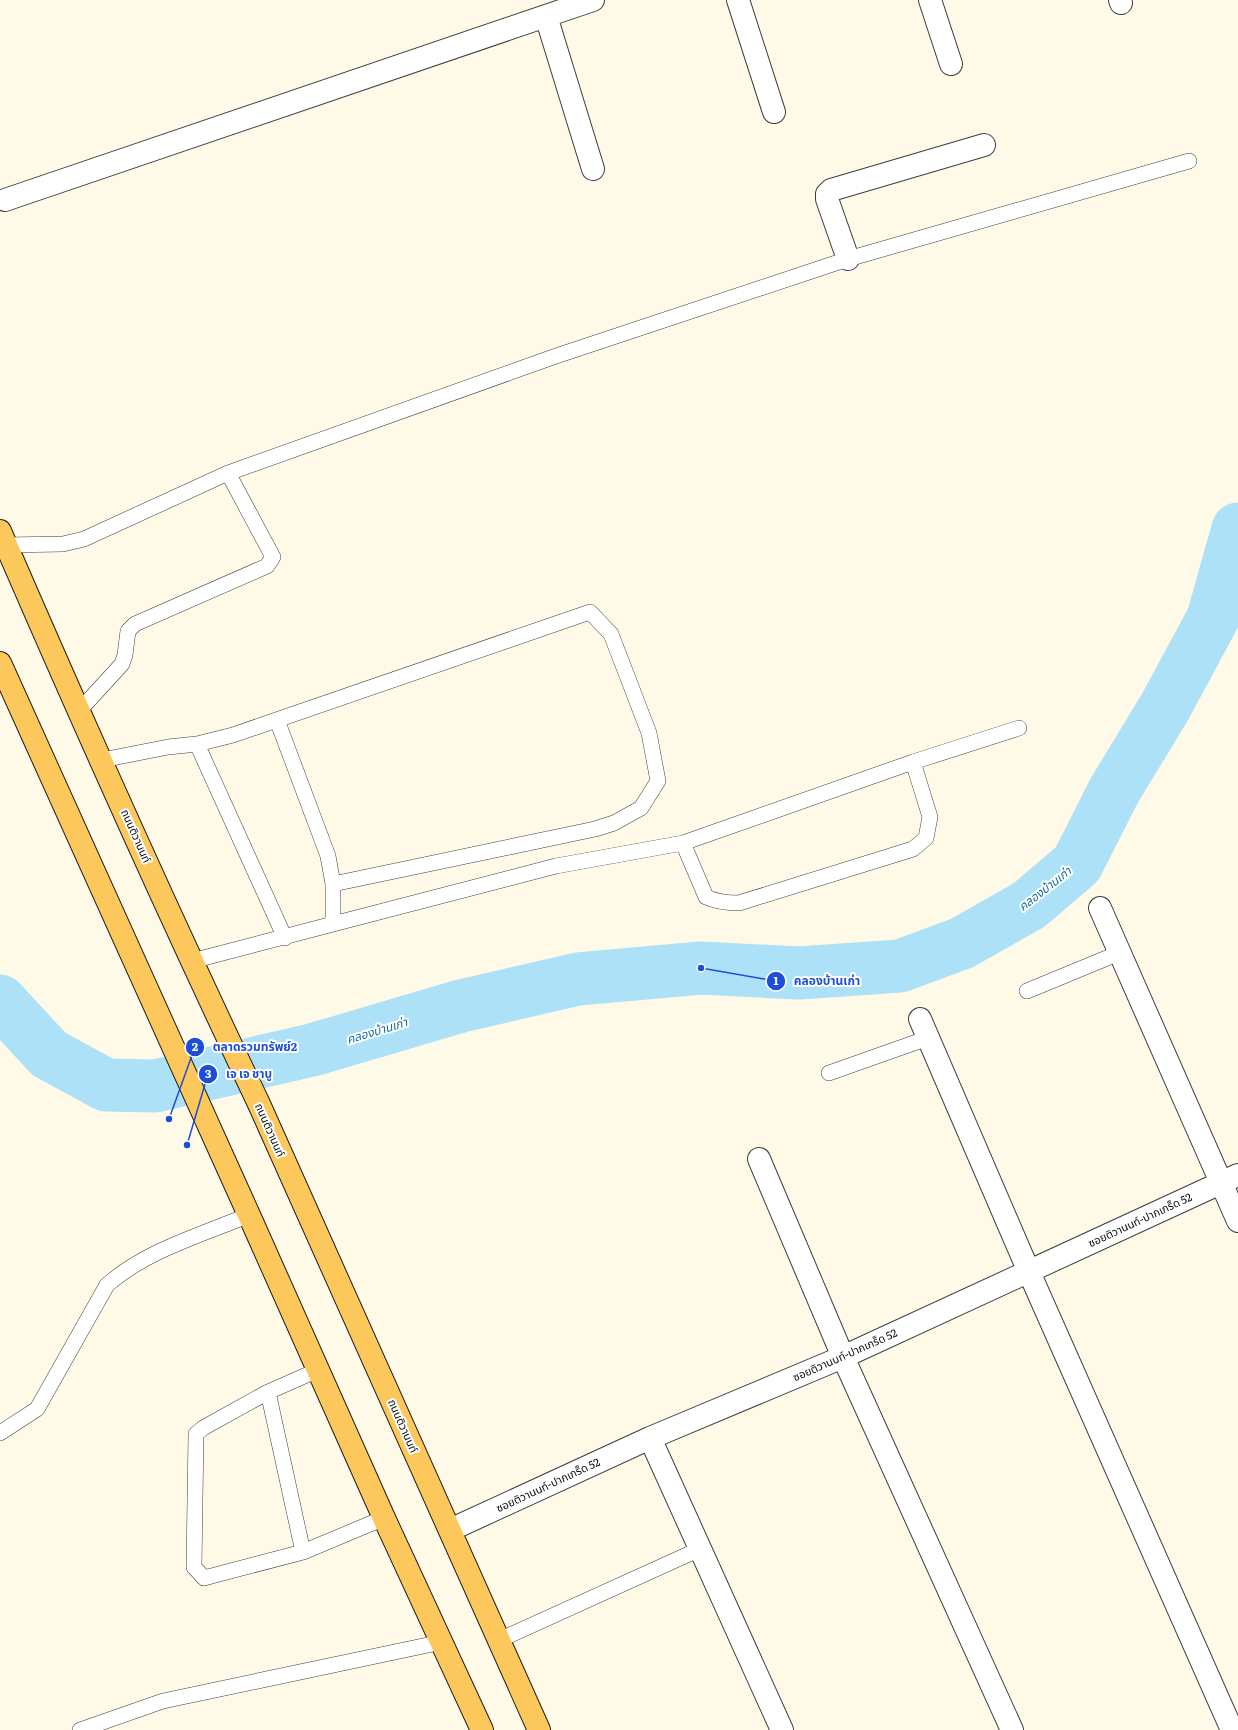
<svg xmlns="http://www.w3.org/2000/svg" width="1238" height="1730" font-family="Literata,'Noto Sans Thai',serif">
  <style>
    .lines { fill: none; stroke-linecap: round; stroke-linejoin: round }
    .river { stroke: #ace1f7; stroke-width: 53 }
    .lane-casing { stroke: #3e3e3e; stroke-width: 16 }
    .street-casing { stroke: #3e3e3e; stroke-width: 24 }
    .primary-casing { stroke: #1c1c1c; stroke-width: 24 }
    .lane { stroke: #fff; stroke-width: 15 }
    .street { stroke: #fff; stroke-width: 22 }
    .primary { stroke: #fcc85b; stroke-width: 22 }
    .labels { text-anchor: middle; stroke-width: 4; stroke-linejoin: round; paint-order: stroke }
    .street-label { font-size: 11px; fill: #0b0b0b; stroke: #fff }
    .water-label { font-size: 12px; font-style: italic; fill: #126c9e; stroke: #fff }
    .leader { fill: none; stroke: #1d4ed8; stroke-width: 1.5 }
    .callout-dot { fill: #1d4ed8; stroke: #fff; stroke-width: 1.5 }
    .mark-label { font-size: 12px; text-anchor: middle; font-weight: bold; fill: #fff }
    .callout-label { font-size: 12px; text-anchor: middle; font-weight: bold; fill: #1d4ed8; stroke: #fff; stroke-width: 4; stroke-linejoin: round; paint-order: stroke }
  </style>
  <rect width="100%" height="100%" fill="#fff9e8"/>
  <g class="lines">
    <path class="river" d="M 0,1001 L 49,1054 L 106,1085 L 155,1086 L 312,1050 L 461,1006 L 578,979 L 701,968 L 799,973 L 900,966 L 962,943 L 1029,905 L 1077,864 L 1114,791 L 1165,707 L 1213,618 L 1238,529"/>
    <defs>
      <path id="lane" d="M 228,473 L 556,356 L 848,259 L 1189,161
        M 6,545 L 63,544 L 84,539 L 228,473 L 273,557 L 267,566 L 135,624 L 128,631 L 125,655 L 122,664 L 79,711
        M 197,744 L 285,938
        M 102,760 L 168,747 L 197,744 L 233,735 L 590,612 L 611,634 L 649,733 L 658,781 L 641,808 L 614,823 L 595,829 L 333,884
        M 683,843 L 706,897 C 717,902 728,903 739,903 L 913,849 L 926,838 L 930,817 L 913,762
        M 333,924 L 556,866 L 683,843 L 913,762 L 1019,728
        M 192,961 L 333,924 L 333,884 L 328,856 L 277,720
        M 1027,991 L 1119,953
        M 829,1073 L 928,1038
        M 318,1370 L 268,1392 L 303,1552 L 384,1518
        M 268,1392 L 203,1428 L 196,1434 L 194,1567 L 204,1578 L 303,1552
        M 0,1433 L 37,1409 L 107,1285 C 147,1250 201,1235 249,1215
        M 499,1640 L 700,1549
        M 80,1730 L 163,1701 L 442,1642"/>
      <path id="street" d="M 738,0 L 774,112
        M 930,0 L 951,64
        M 1120,0 L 1121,3
        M 546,16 L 593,169
        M 5,200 L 593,0
        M 848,259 L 827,199 L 827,194 L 831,190 L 984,145
        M 1100,908 L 1238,1221
        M 920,1019 L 1029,1272 L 1232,1730
        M 759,1159 L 843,1357 L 1012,1730
        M 650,1438 L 782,1730
        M 450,1530 L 650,1438 L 843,1357 L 1238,1175"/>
      <path id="primary" d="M 0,531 C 83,723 169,915 259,1104 L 539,1730
        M 0,663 L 249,1215 L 384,1518 L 482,1730"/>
    </defs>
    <use href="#lane" class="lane-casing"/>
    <use href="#street" class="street-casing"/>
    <use href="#primary" class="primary-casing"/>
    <use href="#lane" class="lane"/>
    <use href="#street" class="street"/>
    <use href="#primary" class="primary"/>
  </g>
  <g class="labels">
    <g class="street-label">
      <text transform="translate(136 836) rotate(66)" y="4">ถนนติวานนท์</text>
      <text transform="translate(270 1130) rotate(66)" y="4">ถนนติวานนท์</text>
      <text transform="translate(1140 1220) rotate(-25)" y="4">ซอยติวานนท์-ปากเกร็ด 52</text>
      <text transform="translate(845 1355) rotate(-24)" y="4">ซอยติวานนท์-ปากเกร็ด 52</text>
      <text transform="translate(403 1426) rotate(66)" y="4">ถนนติวานนท์</text>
      <text transform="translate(548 1485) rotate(-25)" y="4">ซอยติวานนท์-ปากเกร็ด 52</text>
    </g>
    <g class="water-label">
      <text transform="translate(1045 889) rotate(-38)" y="4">คลองบ้านเก่า</text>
      <text transform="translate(377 1031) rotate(-17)" y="4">คลองบ้านเก่า</text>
    </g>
  </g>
  <path class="leader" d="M701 968L776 981M169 1119L195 1047M187 1145L208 1074"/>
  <g class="callout-dot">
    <circle cx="701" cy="968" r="4"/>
    <circle cx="169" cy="1119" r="4"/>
    <circle cx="187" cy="1145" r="4"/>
    <circle cx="776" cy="981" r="10"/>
    <circle cx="195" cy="1047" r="10"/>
    <circle cx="208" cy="1074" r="10"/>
  </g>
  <g class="mark-label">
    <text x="776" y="985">1</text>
    <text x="195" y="1051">2</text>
    <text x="208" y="1078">3</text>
  </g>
  <g class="callout-label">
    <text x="827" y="985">คลองบ้านเก่า</text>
    <text x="255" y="1051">ตลาดรวมทรัพย์2</text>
    <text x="249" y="1078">เจ เจ ชาบู</text>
  </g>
</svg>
